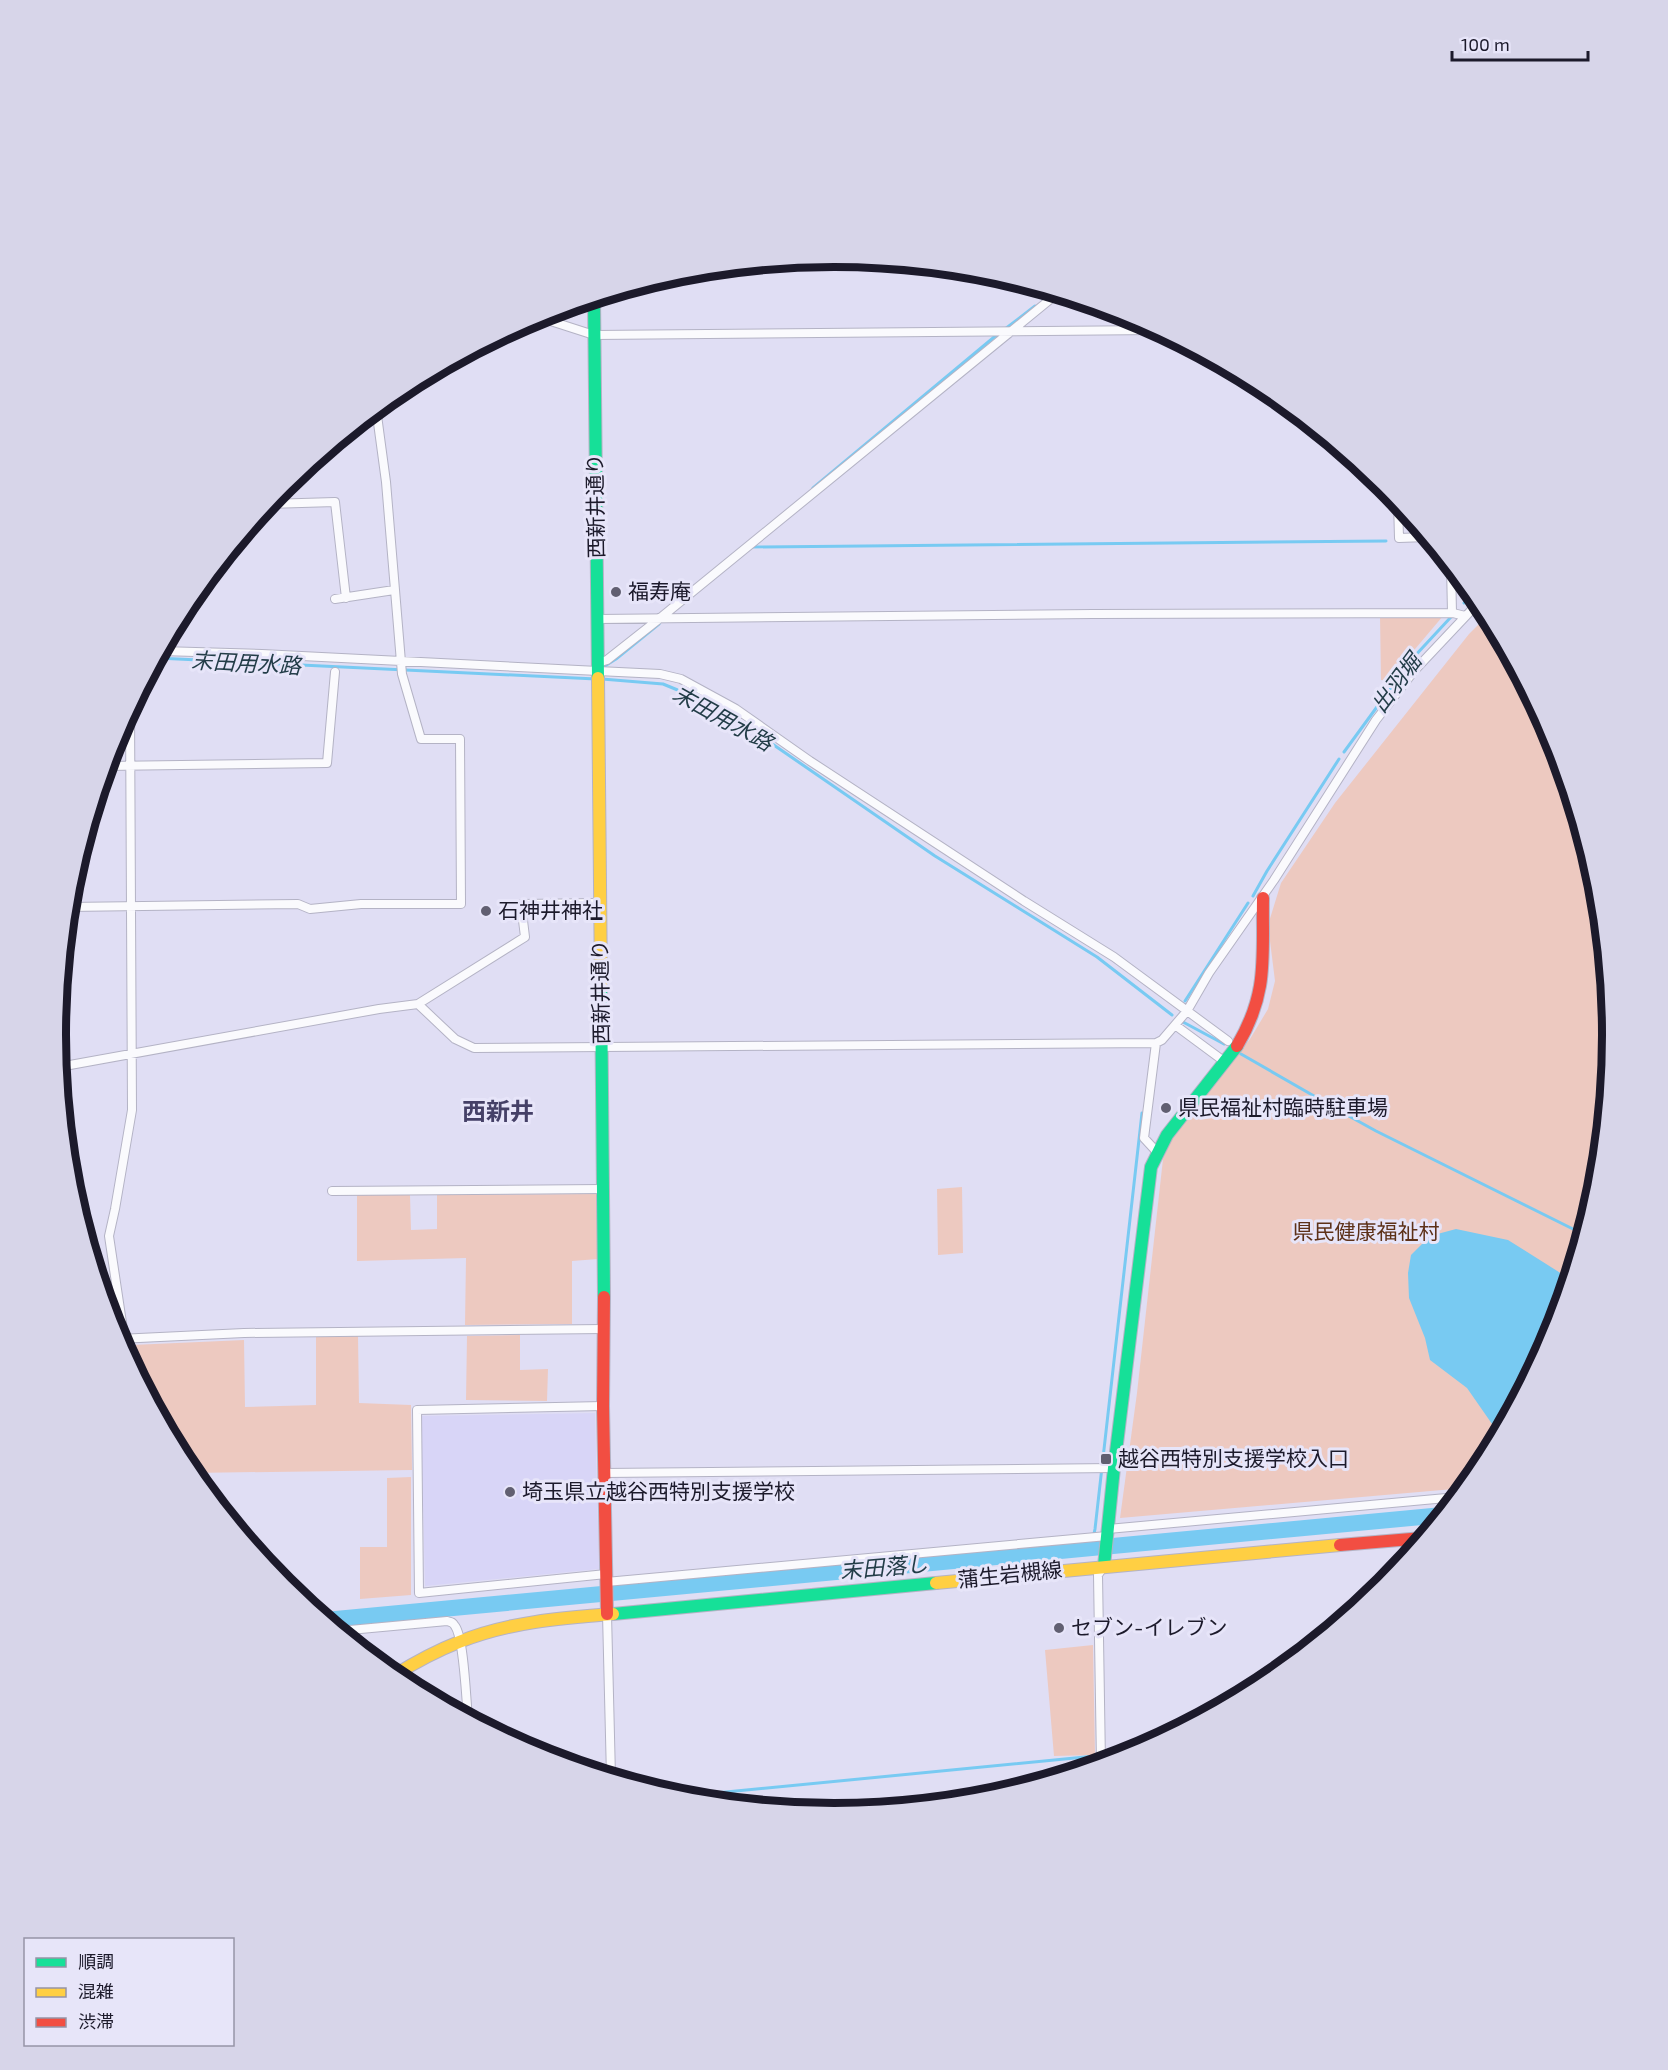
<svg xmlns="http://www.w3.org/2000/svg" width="1668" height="2070" font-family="'Exo 2','Noto Sans JP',sans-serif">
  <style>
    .built { fill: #d8d5f7 }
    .green { fill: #edc9c0 }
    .water { fill: #78caf2 }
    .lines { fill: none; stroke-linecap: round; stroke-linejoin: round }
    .stream { stroke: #78caf2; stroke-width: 3 }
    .river { stroke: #78caf2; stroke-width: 16 }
    .street-casing { stroke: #b4b3c5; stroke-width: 10 }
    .fast-casing { stroke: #b4b3c5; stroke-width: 14 }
    .slow-casing { stroke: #b4b3c5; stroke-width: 14 }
    .jam-casing { stroke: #b4b3c5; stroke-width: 14 }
    .street { stroke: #fafafd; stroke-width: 8 }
    .fast { stroke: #16e098; stroke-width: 12 }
    .slow { stroke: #ffcf43; stroke-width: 12 }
    .jam { stroke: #f24e42; stroke-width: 12 }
    .poi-dot { fill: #615f71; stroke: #e7e5f9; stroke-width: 2 }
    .labels { text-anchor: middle; stroke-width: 6; stroke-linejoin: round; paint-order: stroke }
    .street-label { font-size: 21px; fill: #1c1a2b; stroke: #e7e5f9 }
    .poi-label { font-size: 21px; fill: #1c1a2b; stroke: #e7e5f9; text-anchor: start }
    .park-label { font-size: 21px; fill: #5d3118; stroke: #e7e5f9 }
    .water-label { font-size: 22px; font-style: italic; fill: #233d48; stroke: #e7e5f9 }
    .quarter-label { font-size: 24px; font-weight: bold; fill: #454067; stroke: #e7e5f9 }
    .rim { fill: none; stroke: #1c1a2b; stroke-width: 8 }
  </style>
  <rect width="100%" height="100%" fill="#e0def4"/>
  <path class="built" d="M 595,1413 L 599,1569 L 425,1586 L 421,1416 Z"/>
  <path class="green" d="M 1488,615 L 1553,737 L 1598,883 L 1612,1035 L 1597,1187 L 1553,1333 L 1481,1468 L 1465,1488 L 1120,1518 L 1137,1393 L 1163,1159 L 1175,1132 L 1250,1039 L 1268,1009 L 1275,981 L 1268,925 L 1281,883 L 1335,803 L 1469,634 Z
    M 1380,616 L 1443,616 L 1388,681 L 1381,680 Z
    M 962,1187 L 963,1253 L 938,1255 L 937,1189 Z
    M 598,1194 L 598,1259 L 572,1261 L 572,1324 L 465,1325 L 466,1258 L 357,1261 L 357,1195 L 410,1195 L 411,1230 L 437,1229 L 437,1195 Z
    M 520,1335 L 520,1370 L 548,1369 L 547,1401 L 466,1400 L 467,1336 Z
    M 358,1336 L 359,1403 L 411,1405 L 412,1470 L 191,1473 L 135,1370 L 132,1345 L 244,1340 L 245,1407 L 316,1405 L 316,1337 Z
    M 411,1477 L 411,1595 L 360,1599 L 360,1547 L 387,1547 L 387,1478 Z
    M 1093,1645 L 1095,1755 L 1054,1756 L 1045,1650 Z"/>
  <path class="water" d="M 1456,1229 L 1508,1240 L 1570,1279 L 1553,1333 L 1499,1434 L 1467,1388 L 1430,1360 L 1425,1338 L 1409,1298 L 1408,1273 L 1411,1255 L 1430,1236 Z"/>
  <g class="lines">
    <path class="stream" d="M 1043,300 L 1053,292
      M 1005,329 L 1035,306
      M 813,488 L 999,333
      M 750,547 L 1386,541
      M 1464,603 L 1474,593
      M 157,658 L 596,679
      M 600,669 L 616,659 L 659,624
      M 602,679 L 663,684 L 702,700 L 736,719 L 935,856 L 1097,957 L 1172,1015
      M 1344,752 L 1412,659 L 1451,617
      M 1253,896 L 1267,871 L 1339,759
      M 1185,1001 L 1248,903
      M 1183,1022 L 1224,1044
      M 1241,1054 L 1328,1104
      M 1338,1110 L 1376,1131 L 1583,1234
      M 1091,1548 L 1095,1529 L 1142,1113
      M 675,1797 L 1136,1752"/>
    <path class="river" d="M 325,1620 L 1443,1515"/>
    <defs>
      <path id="street" d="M 535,316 L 594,335 L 1158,330
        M 1398,501 L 1399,538 L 1427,537
        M 268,504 L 335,502 L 346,598
        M 1451,566 L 1452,613
        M 335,599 L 394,590
        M 598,619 L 1093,614 L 1453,613 L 1465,616
        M 161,651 L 262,654 L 598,671 L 660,674 L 681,679 L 736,709 L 810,761 L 1024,901 L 1114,957 L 1228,1041
        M 598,663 L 607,660 L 659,619 L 1058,293
        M 106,766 L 327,763 L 335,672
        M 68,907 L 298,904 L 310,909 L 361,904 L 461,904 L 460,739 L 421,739 L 402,674 L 386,482 L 376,408
        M 418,1004 L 455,1039 L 474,1048 L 1156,1043
        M 1175,1025 L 1225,1062
        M 59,1067 L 379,1009 L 418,1004 L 525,937 L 521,904 L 599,903
        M 1156,1151 L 1144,1138 L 1156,1043 L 1162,1040 L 1187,1011 L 1209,973 L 1274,880 L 1376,720 L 1414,671 L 1480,601
        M 332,1191 L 603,1189
        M 118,1339 L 244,1333 L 604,1329
        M 127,1356 L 109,1236 L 115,1209 L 132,1110 L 130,708
        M 603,1406 L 417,1410 L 419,1593 L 606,1574
        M 604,1473 L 1114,1468
        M 1108,1529 L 1457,1497
        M 606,1582 L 1107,1536
        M 607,1614 L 611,1777
        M 339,1631 L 447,1621 C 451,1622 453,1622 455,1626 C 464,1638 466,1699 468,1718
        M 1101,1764 L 1098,1575 L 1104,1566"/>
      <path id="fast" d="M 594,298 L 598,678
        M 601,986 L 604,1297
        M 1104,1566 L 1114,1468 L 1151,1167 L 1167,1135 L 1237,1046
        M 613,1614 L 936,1583"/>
      <path id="slow" d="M 598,678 L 601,986
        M 936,1583 L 1340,1545
        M 393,1676 C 414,1663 436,1651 459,1642 C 508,1622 561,1618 613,1614"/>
      <path id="jam" d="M 1237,1046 C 1269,992 1262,957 1263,898
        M 604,1297 L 603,1406 L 607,1614
        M 1340,1545 L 1423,1538"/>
    </defs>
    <use href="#street" class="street-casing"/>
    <use href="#fast" class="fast-casing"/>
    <use href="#slow" class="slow-casing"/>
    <use href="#jam" class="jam-casing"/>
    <use href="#street" class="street"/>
    <use href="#fast" class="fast"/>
    <use href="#slow" class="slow"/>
    <use href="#jam" class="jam"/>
  </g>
  <g class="poi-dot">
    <circle cx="616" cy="592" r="6"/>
    <circle cx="486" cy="911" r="6"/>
    <circle cx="1166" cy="1108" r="6"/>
    <rect x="1100" y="1453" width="12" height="12" rx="3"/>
    <circle cx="510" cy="1492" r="6"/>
    <circle cx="1059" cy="1628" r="6"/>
  </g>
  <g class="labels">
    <g class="street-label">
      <text transform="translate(596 506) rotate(-91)" y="7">西新井通り</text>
      <text transform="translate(601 992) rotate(-91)" y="7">西新井通り</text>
      <text transform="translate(1010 1575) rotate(-6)" y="7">蒲生岩槻線</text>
    </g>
    <g class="poi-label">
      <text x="628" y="599">福寿庵</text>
      <text x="498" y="918">石神井神社</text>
      <text x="1178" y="1115">県民福祉村臨時駐車場</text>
      <text x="1118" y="1466">越谷西特別支援学校入口</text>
      <text x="522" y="1499">埼玉県立越谷西特別支援学校</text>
      <text x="1071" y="1635">セブン-イレブン</text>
    </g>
    <g class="park-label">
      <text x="1366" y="1239">県民健康福祉村</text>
    </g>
    <g class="water-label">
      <text transform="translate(246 663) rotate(3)" y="8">末田用水路</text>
      <text transform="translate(1396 683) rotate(-53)" y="8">出羽堀</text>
      <text transform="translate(723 718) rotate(29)" y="8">末田用水路</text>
      <text transform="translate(884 1567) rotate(-5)" y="8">末田落し</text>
    </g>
    <g class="quarter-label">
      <text x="498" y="1120">西新井</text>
    </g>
  </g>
  <path d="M0 0H1668V2070H0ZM66 1035a768 768 0 1 1 1536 0a768 768 0 1 1-1536 0Z" fill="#d7d5e9" fill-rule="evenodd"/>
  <path class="rim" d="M66 1035a768 768 0 1 1 1536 0a768 768 0 1 1-1536 0Z"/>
  <rect x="24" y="1938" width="210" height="108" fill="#e7e5f9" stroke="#9694a7" stroke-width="1.5"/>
  <rect x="36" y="1958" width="30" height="9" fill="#16e098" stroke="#9694a7" stroke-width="1.5"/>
  <text x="78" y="1968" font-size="18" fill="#1c1a2b">順調</text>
  <rect x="36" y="1988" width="30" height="9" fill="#ffcf43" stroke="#9694a7" stroke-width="1.5"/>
  <text x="78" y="1998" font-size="18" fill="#1c1a2b">混雑</text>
  <rect x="36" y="2018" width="30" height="9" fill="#f24e42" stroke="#9694a7" stroke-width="1.5"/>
  <text x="78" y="2028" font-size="18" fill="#1c1a2b">渋滞</text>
  <path d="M1452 51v9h136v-9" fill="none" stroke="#1c1a2b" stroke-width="3"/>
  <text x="1461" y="51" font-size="18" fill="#1c1a2b" stroke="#e7e5f9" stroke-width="4.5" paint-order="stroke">100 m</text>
</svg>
